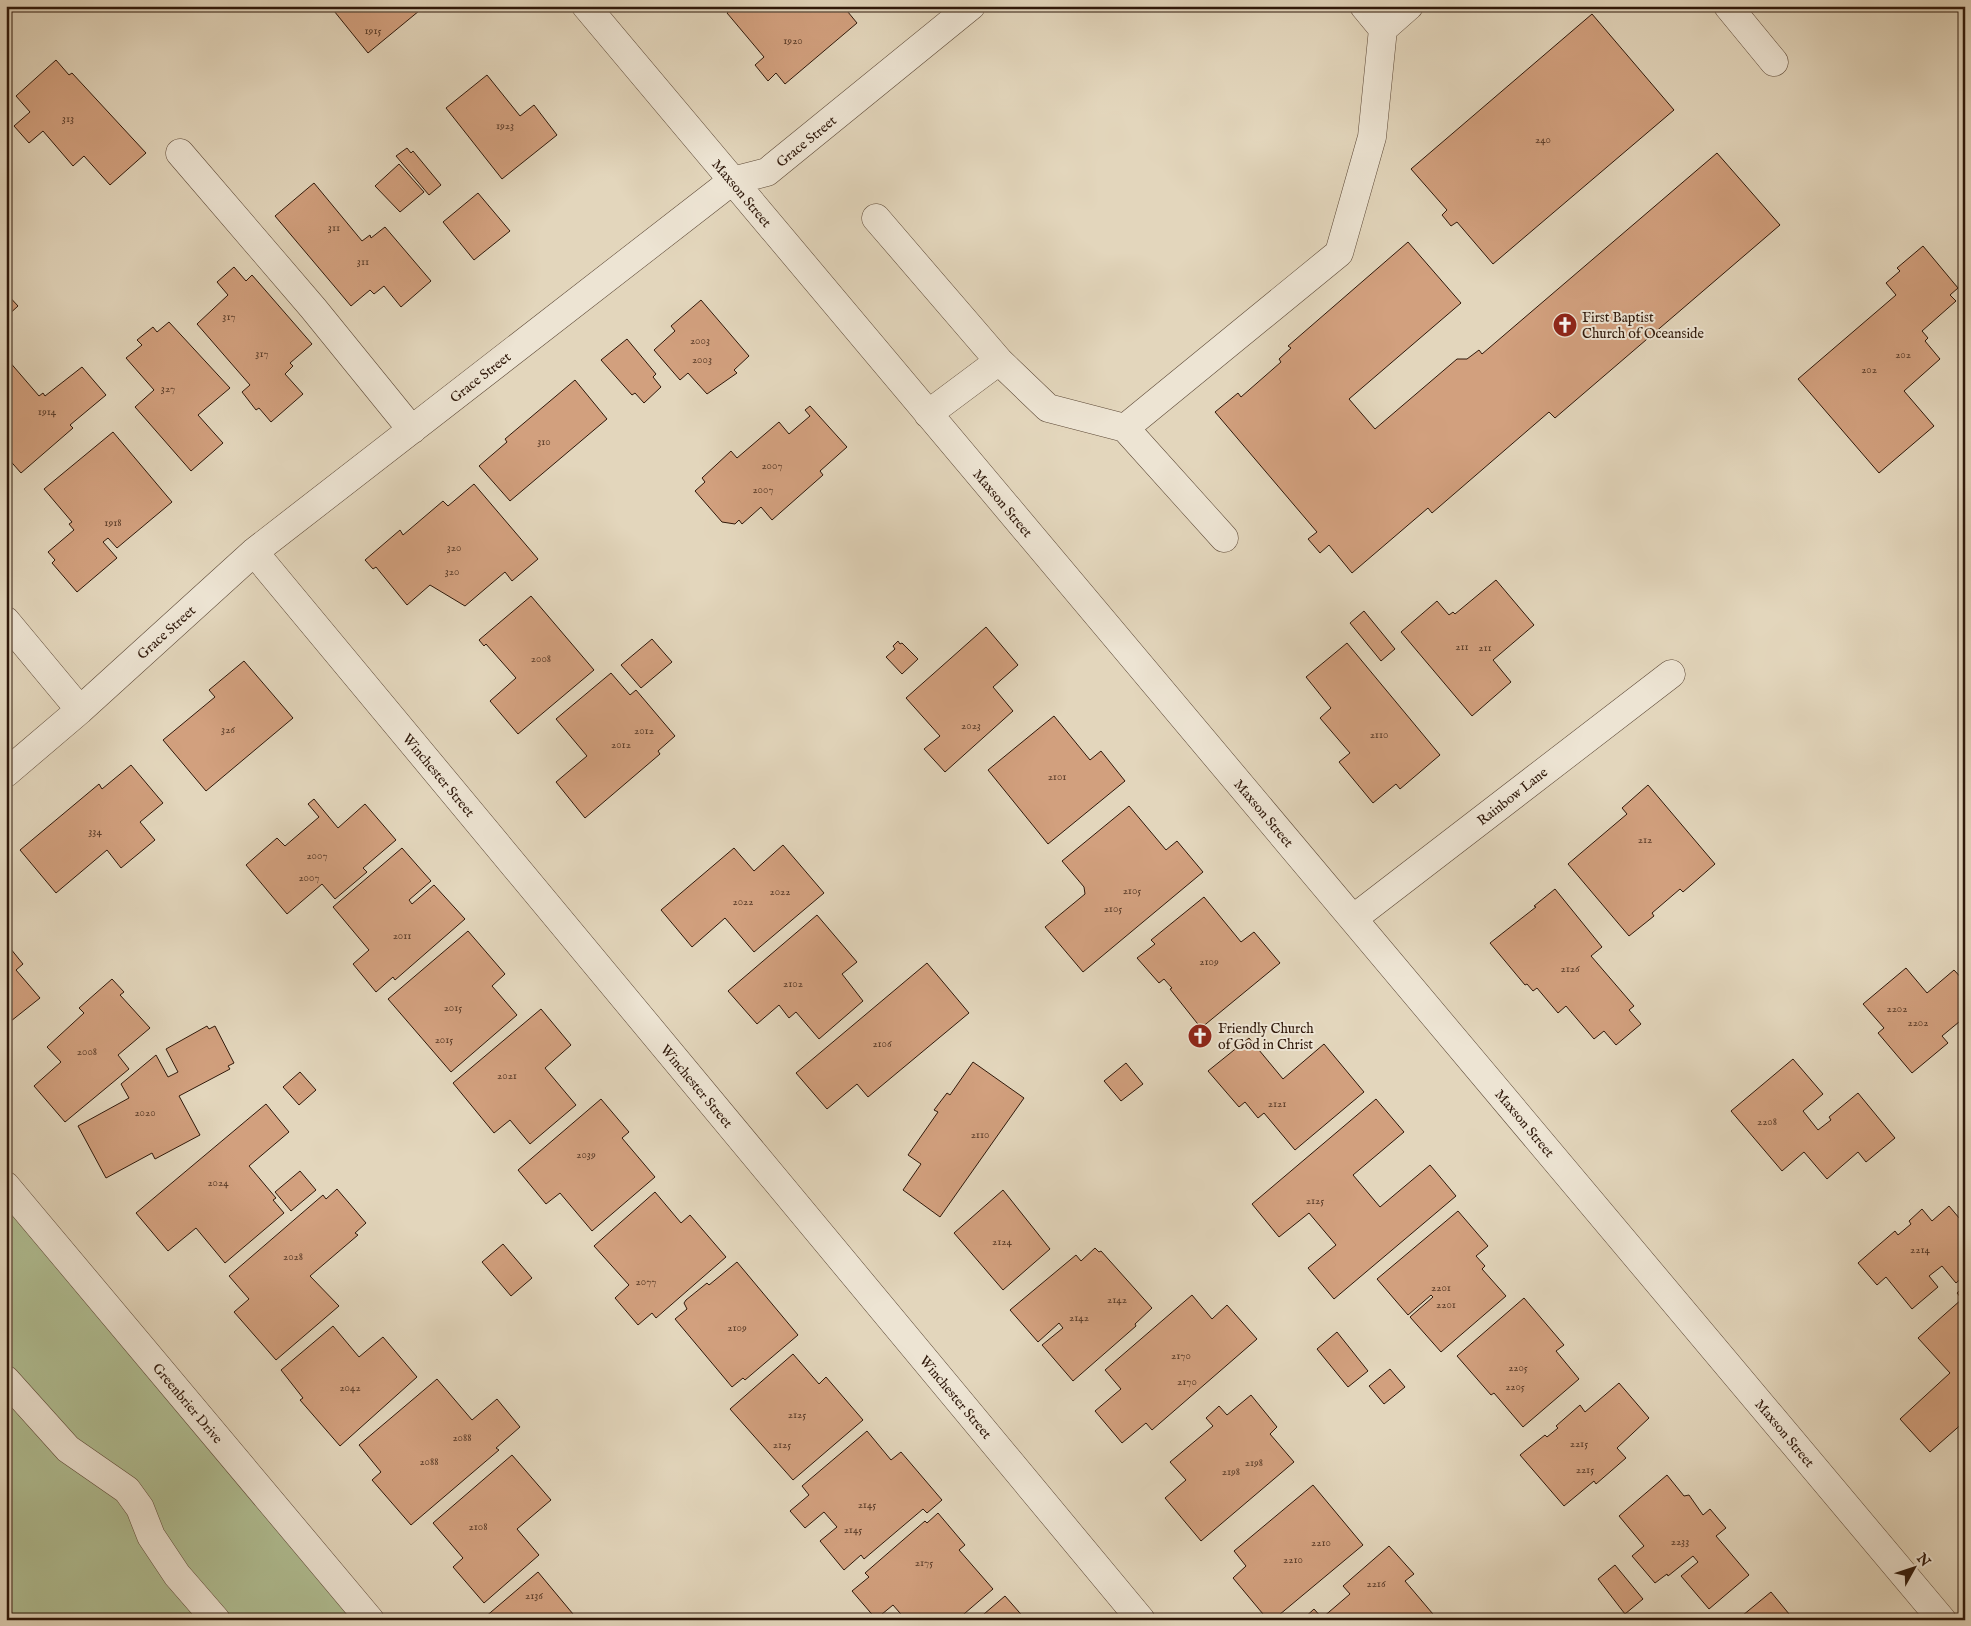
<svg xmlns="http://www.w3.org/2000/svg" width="1971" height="1626" font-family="'IM FELL English',serif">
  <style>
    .green { fill: #b0be93; stroke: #706b4e }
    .building { fill: #d2a07e; stroke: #2f180a }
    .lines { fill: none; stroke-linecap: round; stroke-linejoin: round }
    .minor-casing { stroke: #5c4836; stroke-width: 29 }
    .minor { stroke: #ede4d3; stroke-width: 28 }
    .labels { text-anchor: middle; stroke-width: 4; stroke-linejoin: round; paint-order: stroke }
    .number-label { font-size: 11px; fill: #583a27 }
    .street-label { font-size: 14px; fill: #2f180a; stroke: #ede4d3 }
    .poi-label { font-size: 14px; fill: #2f180a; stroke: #ede4d3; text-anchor: start }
  </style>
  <rect width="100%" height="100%" fill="#e3d6bc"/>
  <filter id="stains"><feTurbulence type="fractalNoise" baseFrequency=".004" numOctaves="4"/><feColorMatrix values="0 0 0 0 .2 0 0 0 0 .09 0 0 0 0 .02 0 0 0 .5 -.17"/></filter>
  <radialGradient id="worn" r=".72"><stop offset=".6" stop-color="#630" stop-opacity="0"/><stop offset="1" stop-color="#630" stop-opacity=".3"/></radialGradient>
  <path class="green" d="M 6,1185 L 371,1620 L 6,1620 Z"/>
  <path class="building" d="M 330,6 L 425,6 L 368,53 Z
    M 735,6 L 843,6 L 857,23 L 785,84 L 776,73 L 768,81 L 755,65 L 764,57 L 727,13 Z
    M 1592,14 L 1674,110 L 1493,264 L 1457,222 L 1451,226 L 1442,215 L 1447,210 L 1411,169 Z
    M 56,60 L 69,75 L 72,73 L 146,153 L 110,185 L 84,156 L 73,166 L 43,131 L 29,143 L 14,126 L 30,112 L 16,96 Z
    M 487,75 L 520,116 L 534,105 L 557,135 L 502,179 L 446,108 Z
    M 407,148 L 411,153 L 413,151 L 441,185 L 429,195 L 396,156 Z
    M 1717,153 L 1780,225 L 1555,418 L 1549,412 L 1432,513 L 1428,508 L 1352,573 L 1329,545 L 1320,553 L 1308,539 L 1317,532 L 1215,412 L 1238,393 L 1241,397 L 1281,362 L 1279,359 L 1291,348 L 1288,346 L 1408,242 L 1461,303 L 1349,399 L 1375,429 L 1457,359 L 1467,359 L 1479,350 L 1482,354 Z
    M 399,164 L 424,192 L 400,212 L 375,186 Z
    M 314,183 L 362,241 L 370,235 L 371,238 L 385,227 L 431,281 L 401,307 L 384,286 L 374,294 L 370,290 L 351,306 L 275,216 Z
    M 478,193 L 510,231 L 474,260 L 443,222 Z
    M 1923,246 L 1958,288 L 1950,295 L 1956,301 L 1922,331 L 1928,338 L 1925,341 L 1940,359 L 1904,391 L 1934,426 L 1879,473 L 1798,379 L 1896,295 L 1886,283 L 1900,271 L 1897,268 Z
    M 234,267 L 246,281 L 252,275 L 312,344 L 290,363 L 293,366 L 285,374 L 303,394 L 271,422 L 259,408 L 256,410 L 242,392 L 250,385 L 197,324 L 228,295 L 217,282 Z
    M 6,293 L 18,306 L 6,317 Z
    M 701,300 L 749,356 L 734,370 L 737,373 L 707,394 L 688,373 L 680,380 L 654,350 L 675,331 L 671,326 Z
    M 169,322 L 230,388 L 198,415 L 223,443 L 191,471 L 135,407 L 154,390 L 126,358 L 142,345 L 137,340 L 153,327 L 157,332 Z
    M 627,339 L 656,374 L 653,377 L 661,387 L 644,403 L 635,393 L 632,395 L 601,360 Z
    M 8,360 L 39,396 L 43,393 L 45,396 L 82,367 L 106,395 L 70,425 L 73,428 L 21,473 L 6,456 L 6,361 Z
    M 575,380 L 607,419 L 510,501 L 479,466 L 507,442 L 505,439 Z
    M 810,406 L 847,447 L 820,471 L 823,475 L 772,520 L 761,507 L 742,524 L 739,520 L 735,524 L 722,522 L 695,491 L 705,482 L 702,478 L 731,451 L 737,458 L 779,422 L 789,434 L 810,416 L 805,410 Z
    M 113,432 L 172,502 L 117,548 L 108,538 L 103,542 L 117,558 L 77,592 L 52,563 L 55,560 L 48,552 L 74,530 L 69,524 L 72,522 L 44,489 Z
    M 474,484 L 538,559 L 512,581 L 505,572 L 465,606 L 430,585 L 407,605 L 376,567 L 373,569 L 365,560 L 400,530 L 403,535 L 443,501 L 448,506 Z
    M 1496,580 L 1534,625 L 1493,660 L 1511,682 L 1472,716 L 1401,632 L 1437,601 L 1449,615 L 1453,612 L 1455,614 Z
    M 531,596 L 594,670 L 518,734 L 490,701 L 516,678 L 486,644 L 484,646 L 479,640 Z
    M 1364,611 L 1395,649 L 1381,661 L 1350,623 Z
    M 986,627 L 1018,665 L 993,687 L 1013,711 L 945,772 L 924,749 L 940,736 L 906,698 Z
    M 652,639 L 672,662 L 641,688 L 621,665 Z
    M 898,641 L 900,644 L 902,643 L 918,659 L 902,674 L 886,657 L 895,649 L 893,646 Z
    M 1347,643 L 1440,755 L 1400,789 L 1396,784 L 1373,803 L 1339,762 L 1350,753 L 1320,718 L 1331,708 L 1306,677 Z
    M 244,661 L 293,718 L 206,791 L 163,740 L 215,697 L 209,690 Z
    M 611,673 L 630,695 L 636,690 L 675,736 L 658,751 L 660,754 L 585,818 L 556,782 L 587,756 L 556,719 Z
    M 1054,716 L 1090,760 L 1101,751 L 1125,781 L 1048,844 L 988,770 Z
    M 131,765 L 163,803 L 140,822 L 155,840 L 121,868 L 107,850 L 56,893 L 20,850 L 99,784 L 102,789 Z
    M 1648,785 L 1715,864 L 1683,892 L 1680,889 L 1652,913 L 1654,916 L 1629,936 L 1568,864 L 1627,814 L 1622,808 Z
    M 314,799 L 338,828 L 365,804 L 396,840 L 363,868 L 367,872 L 335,899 L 322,884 L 287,914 L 246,865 L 277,838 L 285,846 L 319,817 L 308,804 Z
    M 1129,806 L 1166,850 L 1177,841 L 1203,872 L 1083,972 L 1045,927 L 1085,894 L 1084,887 L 1062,861 Z
    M 783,845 L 824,893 L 754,952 L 725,918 L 692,947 L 661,910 L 734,848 L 754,871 Z
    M 402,848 L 431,881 L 409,900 L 412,904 L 434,885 L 465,919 L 395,980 L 393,977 L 376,992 L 353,964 L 369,950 L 333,907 Z
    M 1555,889 L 1602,947 L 1591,956 L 1634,1006 L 1629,1010 L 1641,1024 L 1616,1045 L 1604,1031 L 1594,1039 L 1566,1006 L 1558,1013 L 1537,988 L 1533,991 L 1527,984 L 1525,985 L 1490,943 L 1536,907 L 1534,906 Z
    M 1204,897 L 1241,942 L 1254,932 L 1280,963 L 1201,1028 L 1170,989 L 1172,988 L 1164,979 L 1159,983 L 1137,958 L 1155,944 L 1151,940 Z
    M 817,915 L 857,962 L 842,974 L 863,1001 L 819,1039 L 796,1012 L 789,1018 L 779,1005 L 757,1024 L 728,991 Z
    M 468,931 L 505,974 L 492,986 L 517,1015 L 451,1072 L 388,999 Z
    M 6,943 L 23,964 L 16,970 L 40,998 L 6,1025 Z
    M 927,963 L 969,1013 L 868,1097 L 857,1084 L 827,1109 L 796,1073 Z
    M 1906,968 L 1927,993 L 1954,970 L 1965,982 L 1965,1017 L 1942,1036 L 1948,1043 L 1912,1073 L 1878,1033 L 1884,1028 L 1863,1004 Z
    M 112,979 L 124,992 L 120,995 L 150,1028 L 118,1055 L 129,1069 L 65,1122 L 34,1086 L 61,1062 L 47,1047 L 84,1013 L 79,1008 Z
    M 541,1009 L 571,1045 L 545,1068 L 576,1105 L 530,1144 L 510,1120 L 494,1133 L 453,1083 Z
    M 207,1026 L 209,1029 L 215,1026 L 234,1063 L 228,1066 L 230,1069 L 179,1096 L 200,1135 L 155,1159 L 152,1153 L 106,1178 L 78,1126 L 129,1098 L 121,1084 L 156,1055 L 168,1077 L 178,1072 L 166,1049 Z
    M 1249,1038 L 1283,1079 L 1324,1044 L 1364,1092 L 1295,1150 L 1264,1113 L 1258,1118 L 1245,1102 L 1239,1107 L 1208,1071 Z
    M 1793,1059 L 1823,1094 L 1803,1111 L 1818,1130 L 1831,1120 L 1829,1117 L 1858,1093 L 1895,1138 L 1866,1162 L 1858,1152 L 1827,1179 L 1804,1152 L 1782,1171 L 1731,1111 Z
    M 973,1062 L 1024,1098 L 940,1217 L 903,1190 L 921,1164 L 908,1155 L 938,1112 L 934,1110 L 947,1093 L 950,1095 Z
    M 1126,1063 L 1143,1084 L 1121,1101 L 1104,1081 Z
    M 300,1072 L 316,1090 L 299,1105 L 283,1087 Z
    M 601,1099 L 629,1132 L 622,1138 L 655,1177 L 592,1231 L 560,1193 L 546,1204 L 518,1170 Z
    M 1376,1099 L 1404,1132 L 1353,1175 L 1380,1207 L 1430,1165 L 1456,1196 L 1334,1299 L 1308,1268 L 1336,1245 L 1309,1213 L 1279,1237 L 1252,1204 Z
    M 266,1104 L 289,1132 L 249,1166 L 276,1198 L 273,1200 L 284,1213 L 225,1263 L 196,1228 L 168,1251 L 136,1213 Z
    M 300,1171 L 316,1190 L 291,1211 L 275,1192 Z
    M 337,1189 L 366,1223 L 355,1233 L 358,1235 L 310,1276 L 339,1306 L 276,1360 L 234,1312 L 249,1299 L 229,1276 L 323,1195 L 326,1199 Z
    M 1003,1190 L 1050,1249 L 1003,1290 L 954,1233 Z
    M 655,1192 L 681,1223 L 690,1215 L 726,1257 L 656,1318 L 652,1313 L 638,1325 L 615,1298 L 629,1285 L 594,1246 Z
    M 1949,1206 L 1965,1225 L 1965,1275 L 1956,1283 L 1942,1266 L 1929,1276 L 1938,1287 L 1912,1309 L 1886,1277 L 1877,1285 L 1858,1263 L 1895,1231 L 1898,1235 L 1911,1224 L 1909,1221 L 1922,1209 L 1932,1221 Z
    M 1458,1211 L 1488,1246 L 1476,1256 L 1485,1266 L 1482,1269 L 1506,1296 L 1441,1352 L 1410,1317 L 1433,1297 L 1431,1295 L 1408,1315 L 1377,1279 Z
    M 503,1244 L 532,1278 L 511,1296 L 482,1262 Z
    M 1095,1248 L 1099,1252 L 1101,1251 L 1152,1308 L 1135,1324 L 1136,1326 L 1073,1381 L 1042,1345 L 1063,1328 L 1059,1323 L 1038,1342 L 1010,1310 L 1076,1255 L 1081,1261 Z
    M 737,1262 L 798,1335 L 745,1380 L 743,1378 L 732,1387 L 675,1319 L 687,1309 L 684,1303 L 686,1300 L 707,1283 L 709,1285 Z
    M 1965,1286 L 1965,1421 L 1930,1452 L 1900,1419 L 1950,1373 L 1918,1338 L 1962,1299 L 1957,1293 Z
    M 1192,1295 L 1212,1319 L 1227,1305 L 1257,1339 L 1152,1430 L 1146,1423 L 1122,1443 L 1095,1411 L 1121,1389 L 1105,1370 Z
    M 1524,1298 L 1564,1345 L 1556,1351 L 1579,1379 L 1523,1427 L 1494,1393 L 1491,1395 L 1457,1356 Z
    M 333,1326 L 359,1357 L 383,1337 L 417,1377 L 340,1446 L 300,1400 L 303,1398 L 281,1370 Z
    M 1337,1332 L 1368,1371 L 1348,1387 L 1317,1349 Z
    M 793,1354 L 819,1384 L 826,1377 L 863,1420 L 793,1480 L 730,1409 Z
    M 1390,1369 L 1405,1387 L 1384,1404 L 1369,1386 Z
    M 437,1379 L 472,1420 L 497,1399 L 520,1427 L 496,1448 L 499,1450 L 411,1525 L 372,1480 L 381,1472 L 359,1445 Z
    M 1619,1383 L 1649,1418 L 1617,1448 L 1626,1458 L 1596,1484 L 1594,1481 L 1564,1506 L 1520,1455 L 1545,1435 L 1547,1437 L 1558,1428 L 1556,1426 L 1580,1405 L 1585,1412 Z
    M 1251,1395 L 1277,1427 L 1270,1434 L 1294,1462 L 1201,1541 L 1165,1498 L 1186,1480 L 1170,1462 L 1213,1426 L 1206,1418 L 1219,1406 L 1227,1415 Z
    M 867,1431 L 891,1460 L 901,1452 L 942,1500 L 927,1513 L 923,1509 L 864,1559 L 861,1555 L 844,1570 L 820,1541 L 837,1527 L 824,1512 L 805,1528 L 790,1511 L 809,1495 L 802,1486 Z
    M 512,1455 L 551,1500 L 517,1529 L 539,1555 L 484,1603 L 453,1567 L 463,1558 L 433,1523 Z
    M 1667,1475 L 1684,1496 L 1689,1495 L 1703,1515 L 1710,1509 L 1726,1528 L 1716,1536 L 1749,1575 L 1709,1609 L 1681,1576 L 1698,1562 L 1693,1556 L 1668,1576 L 1667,1574 L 1655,1583 L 1632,1556 L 1644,1546 L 1619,1516 Z
    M 1313,1485 L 1363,1545 L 1273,1620 L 1268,1620 L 1233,1578 L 1246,1566 L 1234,1551 Z
    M 938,1513 L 965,1545 L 959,1550 L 993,1589 L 957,1620 L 906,1620 L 893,1605 L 876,1619 L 852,1591 L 869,1577 L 865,1573 L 925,1521 L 927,1523 Z
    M 1389,1546 L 1414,1574 L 1405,1581 L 1438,1620 L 1302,1620 L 1314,1609 L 1322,1618 L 1350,1594 L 1343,1586 Z
    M 1615,1565 L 1643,1599 L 1625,1614 L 1598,1579 Z
    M 538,1572 L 578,1620 L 486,1620 L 484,1618 Z
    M 1771,1592 L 1794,1620 L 1737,1620 Z
    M 1005,1596 L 1026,1620 L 977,1620 Z"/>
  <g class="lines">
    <defs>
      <path id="minor" d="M 586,6 L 1942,1620
        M 1364,6 L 1383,29 L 1409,6
        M 1728,6 L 1774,62
        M 180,153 L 313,308 L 412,430
        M 876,218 L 999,361 L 1048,408 L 1125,428 L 1339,253 L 1372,137 L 1383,29
        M 928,414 L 999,361
        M 1125,428 L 1224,538
        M 254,552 L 1141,1620
        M 6,621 L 80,710
        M 6,773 L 80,710 L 254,552 L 732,181 L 767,172 L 971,6
        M 1354,918 L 1671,674
        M 6,1186 L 370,1620
        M 6,1380 L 68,1449 L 127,1490 L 140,1508 L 151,1536 L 177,1575 L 216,1620"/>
    </defs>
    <use href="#minor" class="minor-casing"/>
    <use href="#minor" class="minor"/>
  </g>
  <defs>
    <symbol id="church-disc" viewBox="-11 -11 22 22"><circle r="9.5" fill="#8f2418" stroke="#ede4d3"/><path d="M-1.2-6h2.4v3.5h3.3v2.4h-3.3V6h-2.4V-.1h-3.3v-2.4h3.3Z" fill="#fff"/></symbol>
  </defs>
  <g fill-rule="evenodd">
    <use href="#church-disc" x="1551" y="311" width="28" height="28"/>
    <use href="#church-disc" x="1186" y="1022" width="28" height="28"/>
  </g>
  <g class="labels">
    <g class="number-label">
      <text x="373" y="34">1915</text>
      <text x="793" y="44">1920</text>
      <text x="68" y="122">313</text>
      <text x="505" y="129">1923</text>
      <text x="1543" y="143">240</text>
      <text x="334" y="231">311</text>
      <text x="363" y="265">311</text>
      <text x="229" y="320">317</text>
      <text x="700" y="344">2003</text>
      <text x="262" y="357">317</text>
      <text x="1903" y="358">202</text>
      <text x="702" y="363">2003</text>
      <text x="1869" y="373">202</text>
      <text x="168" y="392">327</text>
      <text x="47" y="415">1914</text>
      <text x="544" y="445">310</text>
      <text x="772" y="469">2007</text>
      <text x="763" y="493">2007</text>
      <text x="113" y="526">1918</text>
      <text x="454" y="551">320</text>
      <text x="452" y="575">320</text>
      <text x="1462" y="650">211</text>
      <text x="1485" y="651">211</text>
      <text x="541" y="662">2008</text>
      <text x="971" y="729">2023</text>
      <text x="228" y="733">326</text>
      <text x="644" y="734">2012</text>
      <text x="1379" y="738">2110</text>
      <text x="621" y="748">2012</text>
      <text x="1057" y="780">2101</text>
      <text x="95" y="835">334</text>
      <text x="1645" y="843">212</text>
      <text x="317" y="859">2007</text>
      <text x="309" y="881">2007</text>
      <text x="1132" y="894">2105</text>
      <text x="780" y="895">2022</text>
      <text x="743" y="905">2022</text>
      <text x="1113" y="912">2105</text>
      <text x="402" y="939">2011</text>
      <text x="1209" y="965">2109</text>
      <text x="1570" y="972">2126</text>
      <text x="793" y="987">2102</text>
      <text x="453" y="1011">2015</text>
      <text x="1897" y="1012">2202</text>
      <text x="1918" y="1026">2202</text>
      <text x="444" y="1043">2015</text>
      <text x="882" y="1047">2106</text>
      <text x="87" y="1055">2008</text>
      <text x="507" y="1079">2021</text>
      <text x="1277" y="1107">2121</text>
      <text x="145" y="1116">2020</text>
      <text x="1767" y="1125">2208</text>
      <text x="980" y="1138">2110</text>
      <text x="586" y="1158">2039</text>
      <text x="218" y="1186">2024</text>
      <text x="1315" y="1204">2125</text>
      <text x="1002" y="1245">2124</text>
      <text x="1920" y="1253">2214</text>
      <text x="293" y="1260">2028</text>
      <text x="646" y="1285">2077</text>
      <text x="1441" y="1291">2201</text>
      <text x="1117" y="1303">2142</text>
      <text x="1446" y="1308">2201</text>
      <text x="1079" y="1321">2142</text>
      <text x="737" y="1331">2109</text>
      <text x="1181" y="1359">2170</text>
      <text x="1518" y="1371">2205</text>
      <text x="1187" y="1385">2170</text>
      <text x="1515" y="1390">2205</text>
      <text x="350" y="1391">2042</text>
      <text x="797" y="1418">2125</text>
      <text x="462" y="1441">2088</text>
      <text x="1579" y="1447">2215</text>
      <text x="782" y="1448">2125</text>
      <text x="429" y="1465">2088</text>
      <text x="1254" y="1466">2198</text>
      <text x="1585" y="1473">2215</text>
      <text x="1231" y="1475">2198</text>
      <text x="867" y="1508">2145</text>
      <text x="478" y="1530">2108</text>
      <text x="853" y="1533">2145</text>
      <text x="1680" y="1545">2233</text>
      <text x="1321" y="1546">2210</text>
      <text x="1293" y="1563">2210</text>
      <text x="924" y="1566">2175</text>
      <text x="1376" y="1587">2216</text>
      <text x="534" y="1599">2136</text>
    </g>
    <g class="street-label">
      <text transform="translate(806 141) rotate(-39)" y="5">Grace Street</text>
      <text transform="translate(742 193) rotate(50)" y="5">Maxson Street</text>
      <text transform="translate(480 377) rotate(-38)" y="5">Grace Street</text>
      <text transform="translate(1003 503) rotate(50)" y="5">Maxson Street</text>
      <text transform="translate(166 632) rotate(-42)" y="5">Grace Street</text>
      <text transform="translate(439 775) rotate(50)" y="5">Winchester Street</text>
      <text transform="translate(1512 796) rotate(-38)" y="5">Rainbow Lane</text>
      <text transform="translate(1264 813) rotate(50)" y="5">Maxson Street</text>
      <text transform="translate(697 1086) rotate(50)" y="5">Winchester Street</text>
      <text transform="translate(1525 1123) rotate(50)" y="5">Maxson Street</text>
      <text transform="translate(956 1397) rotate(50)" y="5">Winchester Street</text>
      <text transform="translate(188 1403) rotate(50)" y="5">Greenbrier Drive</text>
      <text transform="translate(1785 1433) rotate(50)" y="5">Maxson Street</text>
    </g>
    <g class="poi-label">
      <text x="1582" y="322">First Baptist<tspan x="1582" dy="16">Church of Oceanside</tspan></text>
      <text x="1218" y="1033">Friendly Church<tspan x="1218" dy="16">of God in Christ</tspan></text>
    </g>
  </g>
  <rect width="1971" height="1626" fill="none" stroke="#e3d6bc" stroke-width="25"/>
  <rect x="8" y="8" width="1956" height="1611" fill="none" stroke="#2f180a" stroke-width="2.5"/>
  <rect x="12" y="12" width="1946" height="1601" fill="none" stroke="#2f180a"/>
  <g transform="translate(1914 1568) rotate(50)" stroke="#ede4d3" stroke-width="4" paint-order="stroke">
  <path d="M0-4L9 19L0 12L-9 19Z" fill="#2f180a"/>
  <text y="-8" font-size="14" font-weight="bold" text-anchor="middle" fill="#2f180a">N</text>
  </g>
  <rect width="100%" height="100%" filter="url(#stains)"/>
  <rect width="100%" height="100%" fill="url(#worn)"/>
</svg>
